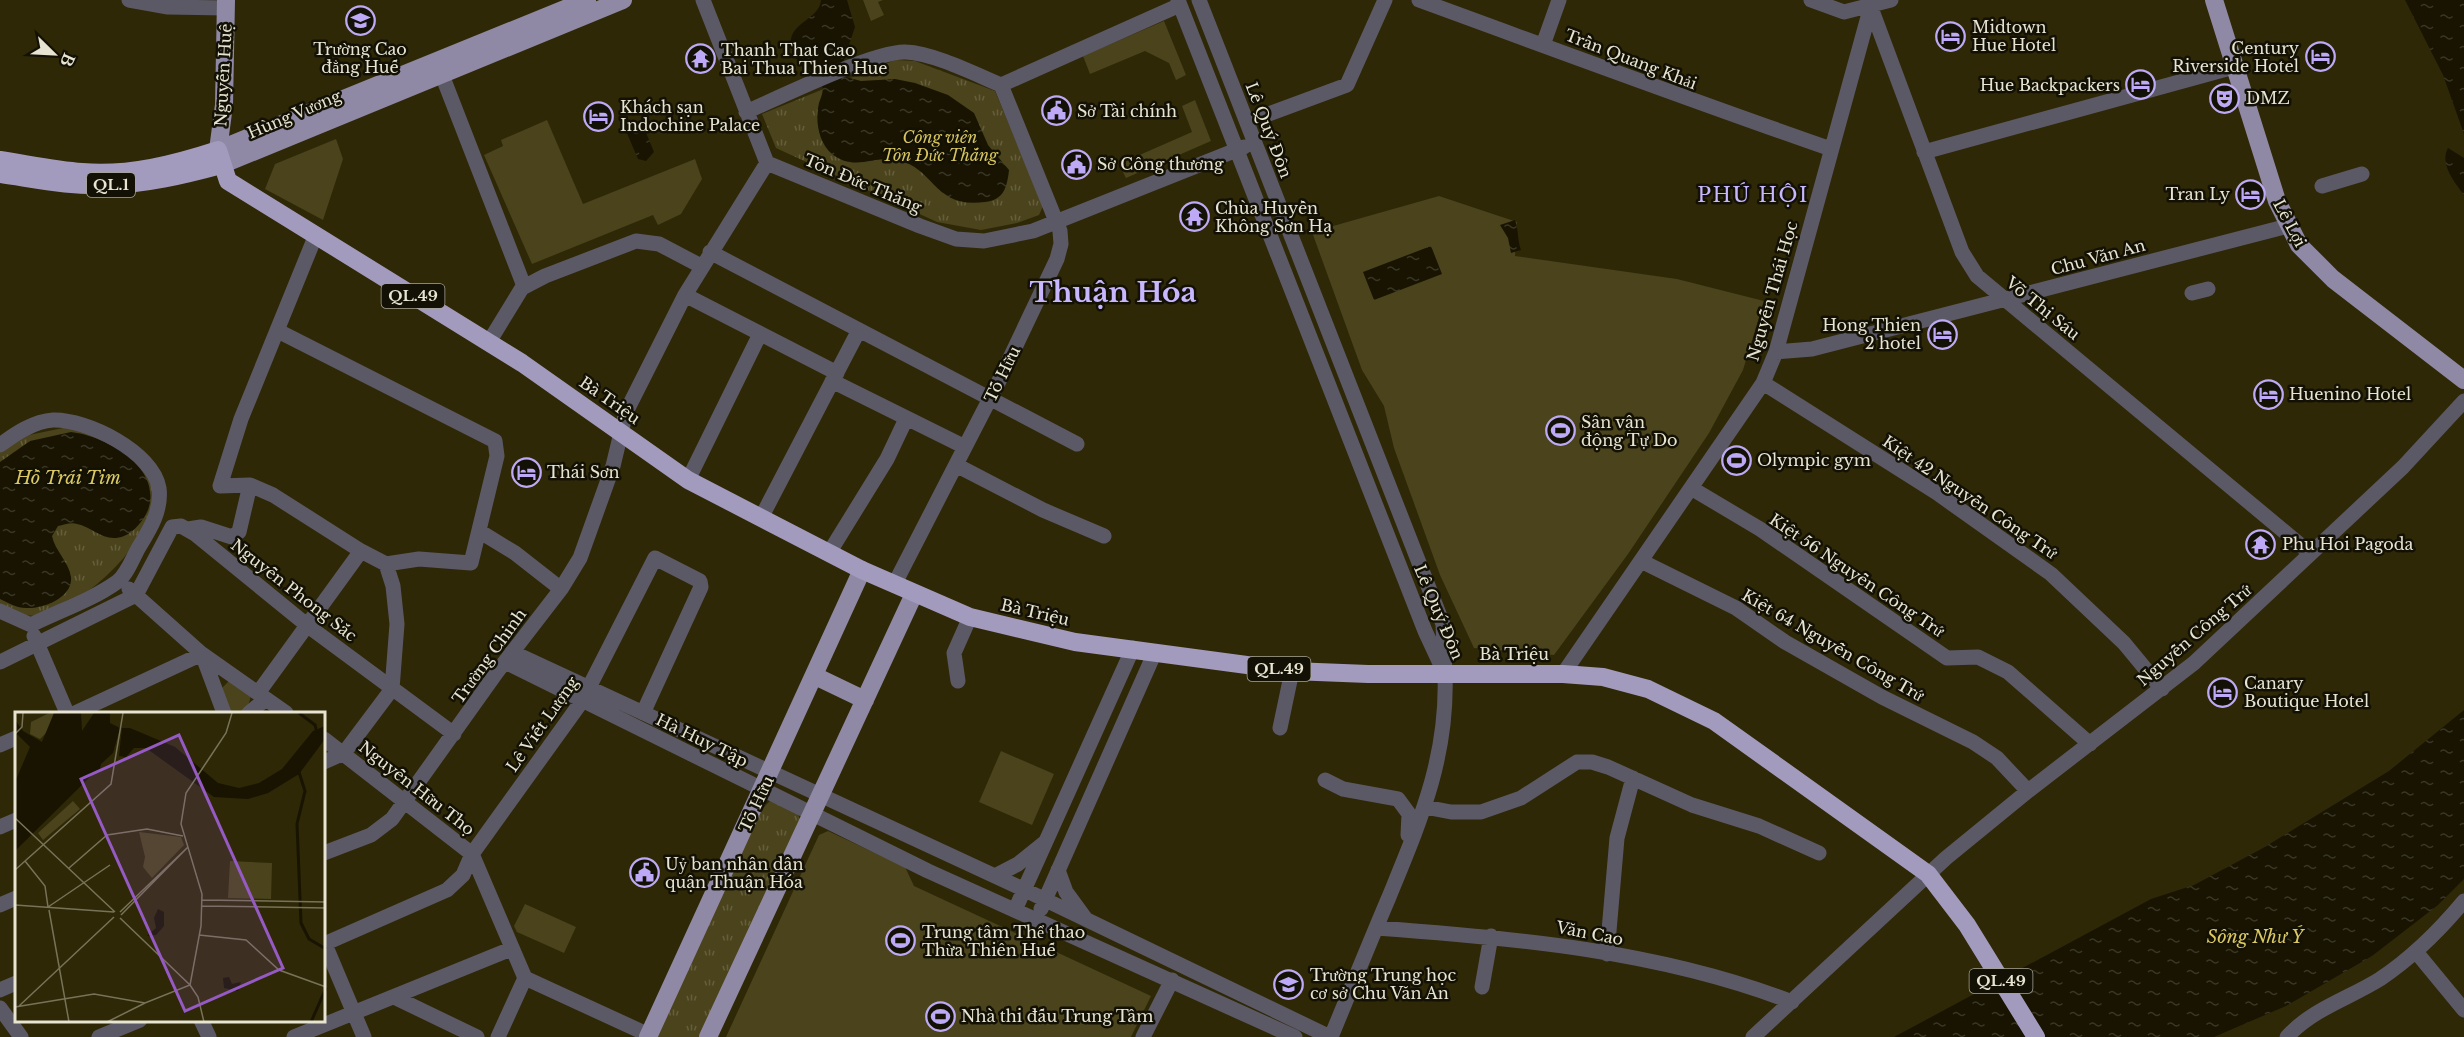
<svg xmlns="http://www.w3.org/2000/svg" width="2464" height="1037" font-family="'Libre Baskerville',serif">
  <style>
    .green { fill: #4a431c }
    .park { fill: url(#park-tufts) }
    .water { fill: url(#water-ripples) }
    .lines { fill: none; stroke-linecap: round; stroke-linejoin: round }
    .minor { stroke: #5c5967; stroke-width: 15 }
    .major { stroke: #8f89a5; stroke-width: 18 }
    .highway { stroke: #a39bbe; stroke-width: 18 }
    .labels { text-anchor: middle; stroke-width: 5; stroke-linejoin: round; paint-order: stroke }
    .shield { fill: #131105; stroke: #a7a594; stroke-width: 1.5 }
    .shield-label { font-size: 15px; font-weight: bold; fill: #e7e4d2 }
    .poi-label { font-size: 16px; fill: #e7e4d2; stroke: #131105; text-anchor: start }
    .street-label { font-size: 16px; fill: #e7e4d2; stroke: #131105 }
    .park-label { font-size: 16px; font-style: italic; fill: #d6c45f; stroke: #131105 }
    .water-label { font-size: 18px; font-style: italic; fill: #dbca64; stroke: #131105 }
    .quarter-label { font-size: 20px; letter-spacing: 1.5px; fill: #c9b7fe; stroke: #131105 }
    .town-label { font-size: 28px; font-weight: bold; fill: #c9b7fe; stroke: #131105 }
    .inset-river { fill: none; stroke: #181401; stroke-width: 3 }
    .inset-road { fill: none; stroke: #787358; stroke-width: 1.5 }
    .view { fill: #965ac4; fill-opacity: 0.15; stroke: #965ac4; stroke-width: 3 }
    .inset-edge { fill: none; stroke: #e7e4d2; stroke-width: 3 }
  </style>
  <defs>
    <pattern id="park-tufts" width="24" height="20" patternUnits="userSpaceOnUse" patternTransform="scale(1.5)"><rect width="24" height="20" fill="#4a431c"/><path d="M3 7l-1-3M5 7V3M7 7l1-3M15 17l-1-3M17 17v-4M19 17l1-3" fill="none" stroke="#645e3c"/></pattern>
    <pattern id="water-ripples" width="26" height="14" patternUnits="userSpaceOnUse" patternTransform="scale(1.5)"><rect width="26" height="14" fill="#181401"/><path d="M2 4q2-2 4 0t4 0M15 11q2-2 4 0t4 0" fill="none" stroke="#3a3625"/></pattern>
  </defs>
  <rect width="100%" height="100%" fill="#2e2807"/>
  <path class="green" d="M 863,0 L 883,0 L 878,2 L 884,15 L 871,21 Z
    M 1164,21 L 1186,75 L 1176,80 L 1169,63 L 1145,51 L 1090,74 L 1083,56 Z
    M 1195,100 L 1211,141 L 1126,178 L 1119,164 L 1192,132 L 1182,106 Z
    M 547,120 L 583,204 L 695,159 L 702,179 L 681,214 L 658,225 L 653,215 L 532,264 L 484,155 L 503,146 L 501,140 Z
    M 336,139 L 343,159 L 323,220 L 265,189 L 275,164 Z
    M 1439,196 L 1517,222 L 1515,256 L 1677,279 L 1764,301 L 1743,370 L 1709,433 L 1628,554 L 1554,655 L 1474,648 L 1440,575 L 1394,448 L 1384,406 L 1362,370 L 1312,232 Z
    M 230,680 L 251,696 L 246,713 L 231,713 L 222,688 Z
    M 1001,751 L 1054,774 L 1032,825 L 979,802 Z
    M 828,831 L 905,867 L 914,886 L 1151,996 L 1131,1037 L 726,1037 L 819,835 Z
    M 525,904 L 576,927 L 564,953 L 517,932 L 514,926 Z"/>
  <path class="park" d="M 895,60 L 915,61 L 995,91 L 1043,206 L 1039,215 L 1017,223 L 981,230 L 937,222 L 776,148 L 762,114 Z
    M 68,427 L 105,438 L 150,475 C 152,484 157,499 154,507 C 139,552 87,603 40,615 C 27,618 13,611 0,607 L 0,452 L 29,435 Z
    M 770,801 L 797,812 L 800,820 L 701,1037 L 656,1037 L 760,811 Z"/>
  <path class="water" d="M 821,0 L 847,0 L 855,27 L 842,66 L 846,77 L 861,81 L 895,79 L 915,83 L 948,95 L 974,113 L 988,145 L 1009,170 C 1007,187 1004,200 985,202 C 933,209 936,169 898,160 C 875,155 854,172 832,154 C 818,142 815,120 819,103 C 821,97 824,92 822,85 C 816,69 794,66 791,47 C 787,22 819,21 821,0 Z
    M 2405,0 L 2464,0 L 2464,134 L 2443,75 Z
    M 634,121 L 642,123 L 654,152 L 646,161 L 638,159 L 626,131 L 627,124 Z
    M 2448,148 L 2464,158 L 2464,195 C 2455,183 2439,164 2448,148 Z
    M 1515,220 C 1519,230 1517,239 1521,250 L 1511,253 L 1508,238 L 1500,225 Z
    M 1431,246 L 1442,274 L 1374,300 L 1363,272 Z
    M 71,432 C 106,436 163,467 148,510 C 144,520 134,532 124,536 C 105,544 93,527 77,524 C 71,522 64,525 58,526 L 52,536 C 55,551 69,562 71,577 C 73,598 42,609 26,608 C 17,608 8,603 0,599 L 0,462 L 30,441 Z
    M 2464,710 L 2464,879 L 2438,905 L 2372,956 L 2286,1006 L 2214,1037 L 1894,1037 L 2151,899 L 2194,885 L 2263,848 L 2389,771 Z"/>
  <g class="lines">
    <path class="minor" d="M 129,0 L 168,7 L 226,8
      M 703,0 L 767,163
      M 1178,0 L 1425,631 L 1445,674 L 1443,624 L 1199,0
      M 1419,0 C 1556,50 1693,101 1831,149
      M 1811,0 L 1844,12 L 1891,0
      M 1870,5 L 1962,252 L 1977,276 L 2310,553
      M 1543,45 L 1559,0
      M 442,75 L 524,286
      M 1001,85 L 1180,5
      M 746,112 C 778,98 876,50 906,52 C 933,53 975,74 1001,85 L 1060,231 L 1061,244 L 1057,259 L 1000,379 L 894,585
      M 1247,122 L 1347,85 L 1385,0
      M 1924,152 L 2234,67
      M 767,163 L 920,226 L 956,239 L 984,241 L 1033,231 L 1244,147
      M 2322,186 L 2362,174
      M 710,252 L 1077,444
      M 2192,293 L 2208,289
      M 685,295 L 837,373
      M 278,331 L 495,441 L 497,456 L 471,563 L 419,559 L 386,564 L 361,551 L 273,495 L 250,485 L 220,486 L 241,419 L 315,237
      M 489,342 L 522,288 L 545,276 L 636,241 L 659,244 L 701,266
      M 1776,352 L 1812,349 L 2288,226
      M 832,381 L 965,447
      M 1763,383 L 1937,493 L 2051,574 L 2124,643 L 2162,689
      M 0,445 C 15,434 34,421 53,420 C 87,419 153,452 159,488 C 162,510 150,529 139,547 C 133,557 127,575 117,582 C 92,600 59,611 31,625 L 0,611
      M 956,465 L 1043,510 L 1104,536
      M 688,480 L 760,334
      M 1691,488 L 1760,529 L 1947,658 L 1978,657 L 2008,672 L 2090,744
      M 761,518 L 859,330
      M 188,529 L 201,527 L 232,537 L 239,532 L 250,485
      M 479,531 L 515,553 L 561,589
      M 829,553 L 887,459 L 906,419
      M 1641,561 L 1736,608 L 1785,642 L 1882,697 L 1973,742 L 1997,758 L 2028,791
      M 129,589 L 202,654 L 286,713
      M 34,636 L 67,713
      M 512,652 L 1025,890 L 1330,1037
      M 0,662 L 136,595 L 172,527 L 181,526 L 195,534 L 308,626 L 454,734
      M 505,662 L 928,871 L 1295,1037
      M 1563,674 L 1763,383 L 1776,352 L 1871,6
      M 958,681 L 954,653 L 970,617
      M 258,693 L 361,551
      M 75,713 L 202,654 L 224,713
      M 249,713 L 266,699
      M 1280,728 L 1292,671
      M 324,739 L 472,854 L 525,978 L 649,1035
      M 0,745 L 16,738
      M 324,762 L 344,753 L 392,689 L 397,624 L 393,586 L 386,564
      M 1325,780 L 1343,789 L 1398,799 L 1409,814 L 1408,835
      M 1425,807 L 1451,812 L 1481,812 L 1521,798 L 1577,762 L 1592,762 L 1608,767 L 1692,805 L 1759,826 L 1819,853
      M 0,827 L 16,820
      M 324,853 L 371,835 L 392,819 L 497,672 L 561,589 L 580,558 L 613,466 L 626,412 L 685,295 L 767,163
      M 1058,870 L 1066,892 L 1085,918
      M 995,876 L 1018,864 L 1044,843
      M 0,905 L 16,898
      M 1041,909 L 1155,652
      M 1015,910 L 1133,648
      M 1376,928 C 1516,938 1660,951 1792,1002
      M 324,942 L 364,1037
      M 324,944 L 447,890 L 463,875 L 472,854 L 582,701 L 655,558 L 700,581 L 701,587 L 643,713
      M 2417,953 L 2464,1010
      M 1607,954 L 1617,838 L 1633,778
      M 1482,987 L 1491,936
      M 0,990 L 16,983
      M 394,997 L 477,1037
      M 0,1008 L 21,1037
      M 201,1020 L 209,1037
      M 99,1037 L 140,1020
      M 294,1037 L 511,949
      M 498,1037 L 525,978
      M 1143,1037 L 1172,980
      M 1331,1037 C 1350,991 1369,944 1389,897 C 1420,821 1448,758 1445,674
      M 1753,1037 L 1946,858 L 2028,791 L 2194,663 L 2403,467 L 2464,401
      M 2287,1037 C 2312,1009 2350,998 2380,979 C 2413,957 2439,931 2464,901"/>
    <path class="major" d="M 226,0 L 224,105 L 218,150 L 587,0
      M 2214,0 L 2277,201 L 2299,245 L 2333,279 L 2464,380
      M 221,165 L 623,0
      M 815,676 L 865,700
      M 648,1037 L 862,570
      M 708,1037 L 914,594"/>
    <path class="highway" d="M 0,160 C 27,164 55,170 82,172 C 129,176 175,164 218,150 L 228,181 L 522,363 L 688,480 L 862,570 L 970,617 L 1075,642 L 1292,671 L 1368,674 L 1563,674 L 1603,677 L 1648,689 L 1714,721 L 1928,874 L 1967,925 L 2036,1037
      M 0,174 C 35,179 71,187 107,185 C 146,184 184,175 221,165"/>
  </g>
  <defs>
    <symbol id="university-ring" viewBox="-11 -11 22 22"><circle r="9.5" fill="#131105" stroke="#bda9f5" stroke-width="1.5"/><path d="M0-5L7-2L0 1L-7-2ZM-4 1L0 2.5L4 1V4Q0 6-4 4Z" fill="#bda9f5"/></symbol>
    <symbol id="hotel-ring" viewBox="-11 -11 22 22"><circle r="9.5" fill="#131105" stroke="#bda9f5" stroke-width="1.5"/><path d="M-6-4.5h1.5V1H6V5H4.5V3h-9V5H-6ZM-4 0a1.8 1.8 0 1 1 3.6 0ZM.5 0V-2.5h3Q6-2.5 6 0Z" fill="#bda9f5"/></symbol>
    <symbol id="temple-ring" viewBox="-11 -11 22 22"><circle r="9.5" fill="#131105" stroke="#bda9f5" stroke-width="1.5"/><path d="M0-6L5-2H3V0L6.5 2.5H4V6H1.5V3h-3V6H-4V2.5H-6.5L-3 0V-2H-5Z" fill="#bda9f5"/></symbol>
    <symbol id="theatre-ring" viewBox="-11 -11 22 22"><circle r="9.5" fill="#131105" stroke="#bda9f5" stroke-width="1.5"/><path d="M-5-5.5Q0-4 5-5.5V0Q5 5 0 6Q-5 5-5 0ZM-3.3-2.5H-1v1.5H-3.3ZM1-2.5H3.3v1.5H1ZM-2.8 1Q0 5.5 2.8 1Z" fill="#bda9f5"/></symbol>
    <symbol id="civic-ring" viewBox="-11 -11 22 22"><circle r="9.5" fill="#131105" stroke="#bda9f5" stroke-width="1.5"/><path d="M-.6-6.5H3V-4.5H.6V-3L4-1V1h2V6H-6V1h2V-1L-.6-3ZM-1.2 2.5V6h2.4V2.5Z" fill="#bda9f5"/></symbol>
    <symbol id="stadium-ring" viewBox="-11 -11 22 22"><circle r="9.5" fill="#131105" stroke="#bda9f5" stroke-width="1.5"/><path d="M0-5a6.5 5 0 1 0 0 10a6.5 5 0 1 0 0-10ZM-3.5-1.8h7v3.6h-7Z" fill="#bda9f5"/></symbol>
    <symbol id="school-ring" viewBox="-11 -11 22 22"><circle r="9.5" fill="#131105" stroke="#bda9f5" stroke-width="1.5"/><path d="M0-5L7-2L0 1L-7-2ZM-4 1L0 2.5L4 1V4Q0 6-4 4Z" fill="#bda9f5"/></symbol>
  </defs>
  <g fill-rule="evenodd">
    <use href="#university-ring" x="344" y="4" width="33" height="33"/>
    <use href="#hotel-ring" x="1934" y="20" width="33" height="33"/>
    <use href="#hotel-ring" x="2304" y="40" width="33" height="33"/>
    <use href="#temple-ring" x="684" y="42" width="33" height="33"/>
    <use href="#hotel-ring" x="2124" y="68" width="33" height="33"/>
    <use href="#theatre-ring" x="2208" y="82" width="33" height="33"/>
    <use href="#civic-ring" x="1040" y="94" width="33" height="33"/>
    <use href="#hotel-ring" x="582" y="100" width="33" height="33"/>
    <use href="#civic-ring" x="1060" y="148" width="33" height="33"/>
    <use href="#hotel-ring" x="2234" y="178" width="33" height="33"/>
    <use href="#temple-ring" x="1178" y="200" width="33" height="33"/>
    <use href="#hotel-ring" x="1926" y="318" width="33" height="33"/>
    <use href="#hotel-ring" x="2252" y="378" width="33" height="33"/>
    <use href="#stadium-ring" x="1544" y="414" width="33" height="33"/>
    <use href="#stadium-ring" x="1720" y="444" width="33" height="33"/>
    <use href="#hotel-ring" x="510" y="456" width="33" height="33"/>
    <use href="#temple-ring" x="2244" y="528" width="33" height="33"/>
    <use href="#hotel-ring" x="2206" y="676" width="33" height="33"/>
    <use href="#civic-ring" x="628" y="856" width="33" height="33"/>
    <use href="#stadium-ring" x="884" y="924" width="33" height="33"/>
    <use href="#school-ring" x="1272" y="968" width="33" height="33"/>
    <use href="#stadium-ring" x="924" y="1000" width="33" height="33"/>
  </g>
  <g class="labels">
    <g class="shield">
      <rect x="87" y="173" width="48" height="24" rx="4.5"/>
      <rect x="381.5" y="284" width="63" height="24" rx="4.5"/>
      <rect x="1247.5" y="657" width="63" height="24" rx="4.5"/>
      <rect x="1969.5" y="969" width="63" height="24" rx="4.5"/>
    </g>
    <g class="shield-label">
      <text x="111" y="190">QL.1</text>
      <text x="413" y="301">QL.49</text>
      <text x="1279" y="674">QL.49</text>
      <text x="2001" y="986">QL.49</text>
    </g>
    <g class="poi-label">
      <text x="1972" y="33">Midtown<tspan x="1972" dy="18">Hue Hotel</tspan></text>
      <text x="2299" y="54" text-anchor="end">Century<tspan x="2299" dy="18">Riverside Hotel</tspan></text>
      <text x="360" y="55" text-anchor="middle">Trường Cao<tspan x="360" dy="18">đẳng Huế</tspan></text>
      <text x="721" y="56">Thanh That Cao<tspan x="721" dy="18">Bai Thua Thien Hue</tspan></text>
      <text x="2120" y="91" text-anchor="end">Hue Backpackers</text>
      <text x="2246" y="104">DMZ</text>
      <text x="620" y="113">Khách sạn<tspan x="620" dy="18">Indochine Palace</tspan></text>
      <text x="1077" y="117">Sở Tài chính</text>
      <text x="1097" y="170">Sở Công thương</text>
      <text x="2230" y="200" text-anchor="end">Tran Ly</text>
      <text x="1215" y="214">Chùa Huyền<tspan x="1215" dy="18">Không Sơn Hạ</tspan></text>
      <text x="1921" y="331" text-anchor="end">Hong Thien<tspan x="1921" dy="18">2 hotel</tspan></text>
      <text x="2289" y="400">Huenino Hotel</text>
      <text x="1581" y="428">Sân vận<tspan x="1581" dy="18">động Tự Do</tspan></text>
      <text x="1757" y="466">Olympic gym</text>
      <text x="547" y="478">Thái Sơn</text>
      <text x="2282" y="550">Phu Hoi Pagoda</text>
      <text x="2244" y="689">Canary<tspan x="2244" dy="18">Boutique Hotel</tspan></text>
      <text x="665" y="870">Uỷ ban nhân dân<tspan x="665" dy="18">quận Thuận Hóa</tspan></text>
      <text x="922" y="938">Trung tâm Thể thao<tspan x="922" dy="18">Thừa Thiên Huế</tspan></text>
      <text x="1310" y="981">Trường Trung học<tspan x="1310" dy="18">cơ sở Chu Văn An</tspan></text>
      <text x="961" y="1022">Nhà thi đấu Trung Tâm</text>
    </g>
    <g class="street-label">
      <text transform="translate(1631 59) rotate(21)" y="6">Trần Quang Khải</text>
      <text transform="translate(223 75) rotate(-87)" y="6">Nguyễn Huệ</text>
      <text transform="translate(294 114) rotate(-23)" y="6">Hùng Vương</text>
      <text transform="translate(1269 130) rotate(69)" y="6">Lê Quý Đôn</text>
      <text transform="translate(863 183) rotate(23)" y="6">Tôn Đức Thắng</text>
      <text transform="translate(2290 223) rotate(62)" y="6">Lê Lợi</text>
      <text transform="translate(2098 257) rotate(-15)" y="6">Chu Văn An</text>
      <text transform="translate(1772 291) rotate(-74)" y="6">Nguyễn Thái Học</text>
      <text transform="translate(2043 308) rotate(39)" y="6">Võ Thị Sáu</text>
      <text transform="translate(1002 374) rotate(-64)" y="6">Tố Hữu</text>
      <text transform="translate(610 400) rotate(35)" y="6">Bà Triệu</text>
      <text transform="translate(1970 497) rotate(34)" y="6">Kiệt 42 Nguyễn Công Trứ</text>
      <text transform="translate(1857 575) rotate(34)" y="6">Kiệt 56 Nguyễn Công Trứ</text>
      <text transform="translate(294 590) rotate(38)" y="6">Nguyễn Phong Sắc</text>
      <text transform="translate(1035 612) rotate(13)" y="6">Bà Triệu</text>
      <text transform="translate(1439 612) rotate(67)" y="6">Lê Quý Đôn</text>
      <text transform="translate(2194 635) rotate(-41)" y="6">Nguyễn Công Trứ</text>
      <text transform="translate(1833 645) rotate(30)" y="6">Kiệt 64 Nguyễn Công Trứ</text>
      <text x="1514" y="660">Bà Triệu</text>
      <text transform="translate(489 656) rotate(-54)" y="6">Trường Chinh</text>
      <text transform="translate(542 724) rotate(-55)" y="6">Lê Viết Lượng</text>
      <text transform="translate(702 740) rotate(26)" y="6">Hà Huy Tập</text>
      <text transform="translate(417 788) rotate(38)" y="6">Nguyễn Hữu Thọ</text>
      <text transform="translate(756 804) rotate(-65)" y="6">Tố Hữu</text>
      <text transform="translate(1590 933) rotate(11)" y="6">Văn Cao</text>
    </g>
    <g class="park-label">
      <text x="940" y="143">Công viên<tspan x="940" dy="18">Tôn Đức Thắng</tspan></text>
    </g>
    <g class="water-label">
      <text x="68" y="484">Hồ Trái Tim</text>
      <text x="2255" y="943">Sông Như Ý</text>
    </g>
    <g class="quarter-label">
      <text x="1753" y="202">PHÚ HỘI</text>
    </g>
    <g class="town-label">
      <text x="1113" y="302">Thuận Hóa</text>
    </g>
  </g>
  <g transform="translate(15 712)">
    <rect width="310" height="310" fill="#2e2807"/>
    <path d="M 124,120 L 166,125 L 169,133 L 137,166 L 128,155 L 130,145 ZM 215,149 L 257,151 L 256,187 L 213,186 Z" fill="#4a431c"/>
    <path d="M 34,1 L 39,1 L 35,17 L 25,27 L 15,22 L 16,10 ZM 58,89 L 65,97 L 28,128 L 23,121 Z" fill="#4a431c"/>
    <path d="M 39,1 L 66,1 L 67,19 L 79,1 L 95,1 L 95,11 L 105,16 L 98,41 L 86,52 L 84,61 L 81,59 L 0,139 L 0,70 L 15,35 L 0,20 L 0,8 L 8,19 L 27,30 ZM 310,14 L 310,27 L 284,62 L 253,81 L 233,87 L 199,85 L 131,36 L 119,36 L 111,45 L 104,44 L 107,16 L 115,16 L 160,35 L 203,71 L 224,76 L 244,71 L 267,57 L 298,19 ZM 143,197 L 149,200 L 149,214 L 141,223 L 132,224 L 141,216 L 139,206 ZM 214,265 L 217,272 L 226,270 L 223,279 L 209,276 L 208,266 Z" fill="#181401"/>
    <path class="inset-river" d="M 284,1 L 300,13 L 302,21M 283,57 L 290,79 L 282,112 L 286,211 L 294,227 L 311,237M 296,310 L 311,276"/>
    <path class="inset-road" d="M 0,22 L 7,15 L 8,1M 191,51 L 211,21 L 217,1M 0,106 L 100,200M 10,149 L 30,174 L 33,195M 54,156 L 92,123 L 132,117 L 168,124M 0,158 L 96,72 L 108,1M 187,188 L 311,190M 0,193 L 99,200M 187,194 L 311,196M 33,195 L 95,153M 34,198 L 54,310M 105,200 L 173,135 L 106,203M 184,223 L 231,228 L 264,258 L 311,275M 4,294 L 99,205M 0,295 L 79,282 L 130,291 L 175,273 L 105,206M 92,310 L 130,291M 189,310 L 183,285 L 175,273 L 186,214 L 187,182 L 166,112 L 171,81 L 191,51"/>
    <path class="view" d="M 164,23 L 268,256 L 170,299 L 66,67 Z"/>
    <rect width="310" height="310" class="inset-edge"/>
  </g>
  <g transform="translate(54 54) rotate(114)" stroke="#131105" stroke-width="4.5" paint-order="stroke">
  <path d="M0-4.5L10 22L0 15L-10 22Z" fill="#e7e4d2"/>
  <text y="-9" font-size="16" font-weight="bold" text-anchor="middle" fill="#e7e4d2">B</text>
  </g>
</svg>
